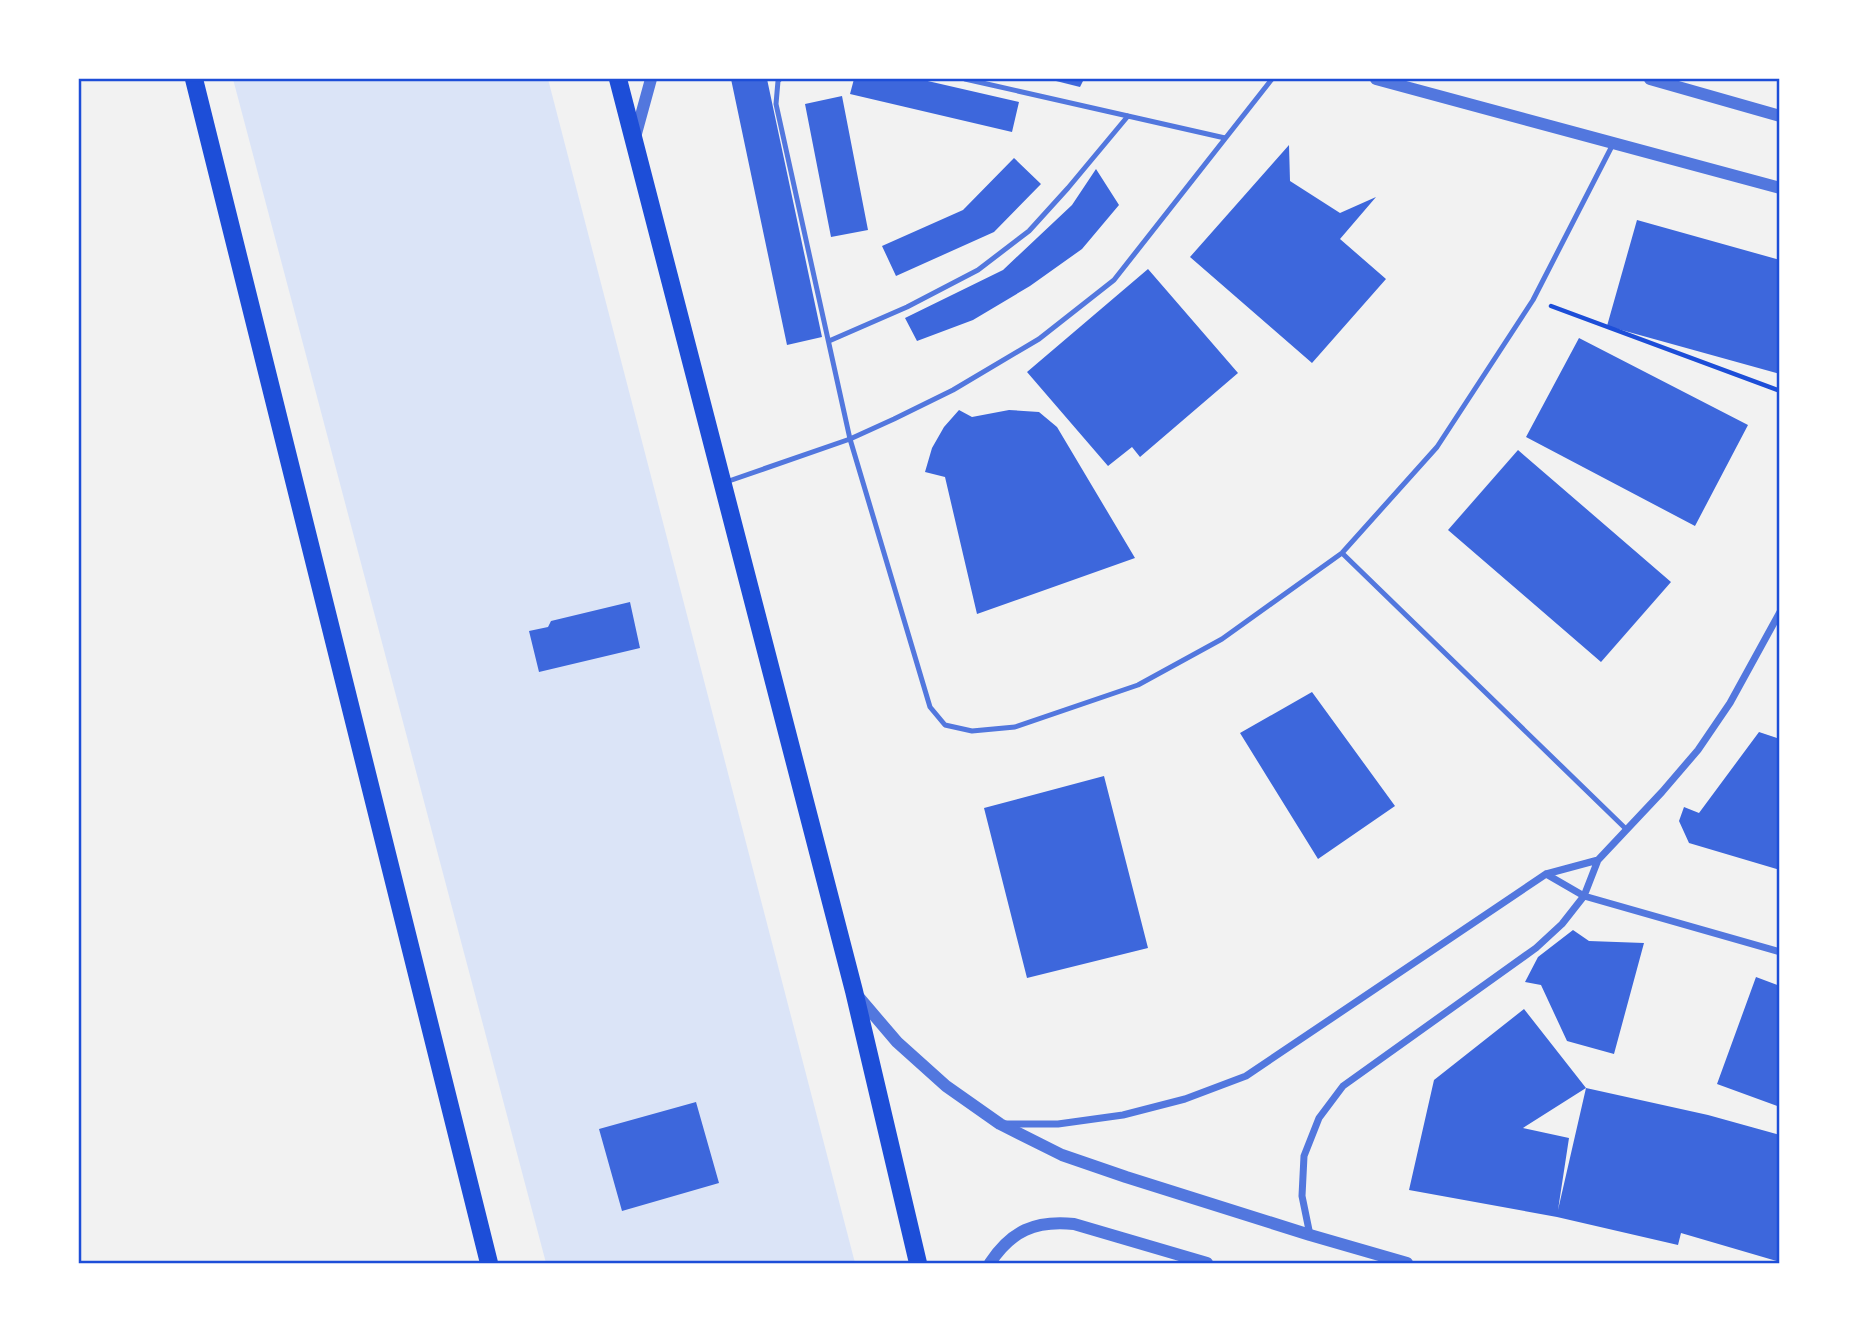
<svg xmlns="http://www.w3.org/2000/svg" width="1859" height="1342" font-family="Poppins,sans-serif">
  <style>
    .green { fill: #dbe4f7 }
    .building { fill: #3d67dc }
    .lines { fill: none; stroke-linecap: round; stroke-linejoin: round }
    .path { stroke: #1d4ed8; stroke-width: 4.5 }
    .service { stroke: #5277de; stroke-width: 5 }
    .minor { stroke: #5277de; stroke-width: 7 }
    .tertiary { stroke: #5277de; stroke-width: 12 }
    .primary { stroke: #1d4ed8; stroke-width: 18 }
    .neatline { fill: none; stroke: #1d4ed8; stroke-width: 2.5 }
  </style>
  <rect width="100%" height="100%" fill="#f2f2f2"/>
  <path class="green" d="M 233,79 L 548,79 L 855,1263 L 546,1263 Z"/>
  <path class="building" d="M 731,79 L 767,79 L 822,337 L 787,345 Z
    M 854,79 L 919,79 L 1019,102 L 1012,132 L 850,94 Z
    M 1048,79 L 1084,79 L 1080,87 Z
    M 842,96 L 868,230 L 831,237 L 805,104 Z
    M 1289,145 L 1290,181 L 1340,213 L 1376,197 L 1340,239 L 1386,279 L 1312,363 L 1190,257 Z
    M 1014,158 L 1041,184 L 994,232 L 896,276 L 882,246 L 963,210 Z
    M 1096,169 L 1119,205 L 1082,249 L 1030,286 L 973,320 L 917,341 L 905,318 L 1003,270 L 1072,205 Z
    M 1637,220 L 1780,260 L 1780,374 L 1607,326 Z
    M 1148,269 L 1238,373 L 1140,457 L 1132,447 L 1108,466 L 1027,372 Z
    M 1579,338 L 1748,425 L 1695,526 L 1526,437 Z
    M 959,410 L 972,417 L 1009,410 L 1039,412 L 1057,427 L 1135,558 L 977,614 L 945,477 L 925,472 L 932,448 L 944,427 Z
    M 1518,450 L 1671,582 L 1601,662 L 1448,530 Z
    M 630,602 L 640,648 L 539,672 L 529,631 L 548,627 L 551,621 Z
    M 1312,692 L 1395,806 L 1318,859 L 1240,733 Z
    M 1759,732 L 1780,739 L 1780,870 L 1689,843 L 1679,821 L 1684,807 L 1699,813 Z
    M 1104,776 L 1148,948 L 1027,978 L 984,808 Z
    M 1573,930 L 1589,941 L 1644,943 L 1614,1054 L 1567,1041 L 1541,985 L 1525,982 L 1538,957 Z
    M 1756,977 L 1780,986 L 1780,1107 L 1717,1084 Z
    M 1524,1009 L 1586,1088 L 1523,1128 L 1569,1138 L 1558,1210 L 1586,1088 L 1708,1115 L 1780,1135 L 1780,1262 L 1681,1233 L 1678,1245 L 1557,1217 L 1409,1190 L 1434,1080 Z
    M 696,1102 L 719,1183 L 622,1211 L 599,1129 Z"/>
  <g class="lines">
    <path class="path" d="M 1551,306 L 1780,391"/>
    <path class="service" d="M 780,79 L 778,81 L 776,104 L 850,439 L 930,707 L 945,725 L 972,731 L 1015,727 L 1138,685 L 1222,639 L 1342,553 L 1437,447 L 1533,300 L 1613,144
      M 965,79 L 1225,138
      M 829,341 L 907,307 L 978,270 L 1029,231 L 1068,188 L 1128,116
      M 726,482 L 850,439 L 894,419 L 953,390 L 1039,339 L 1114,280 L 1272,79
      M 1342,553 L 1626,829"/>
    <path class="minor" d="M 1546,874 L 1584,896 L 1780,952
      M 1007,1124 L 1058,1124 L 1123,1115 L 1185,1099 L 1246,1076 L 1546,874 L 1598,860
      M 1310,1235 L 1302,1196 L 1304,1156 L 1319,1118 L 1343,1086 L 1536,948 L 1562,924 L 1584,896 L 1598,860 L 1662,792 L 1698,750 L 1730,703 L 1780,612"/>
    <path class="tertiary" d="M 1376,79 L 1780,188
      M 1650,79 L 1780,116
      M 634,141 L 651,79
      M 856,994 L 897,1042 L 946,1086 L 1000,1124 L 1062,1155 L 1126,1177 L 1310,1235 L 1407,1263
      M 990,1263 C 1011,1231 1035,1220 1074,1224 L 1207,1263"/>
    <path class="primary" d="M 194,79 L 489,1263
      M 618,79 L 854,991 L 918,1263"/>
  </g>
  <rect width="1859" height="1342" fill="none" stroke="#ffffff" stroke-width="161"/>
  <rect x="80" y="80" width="1698" height="1182" class="neatline"/>
</svg>
